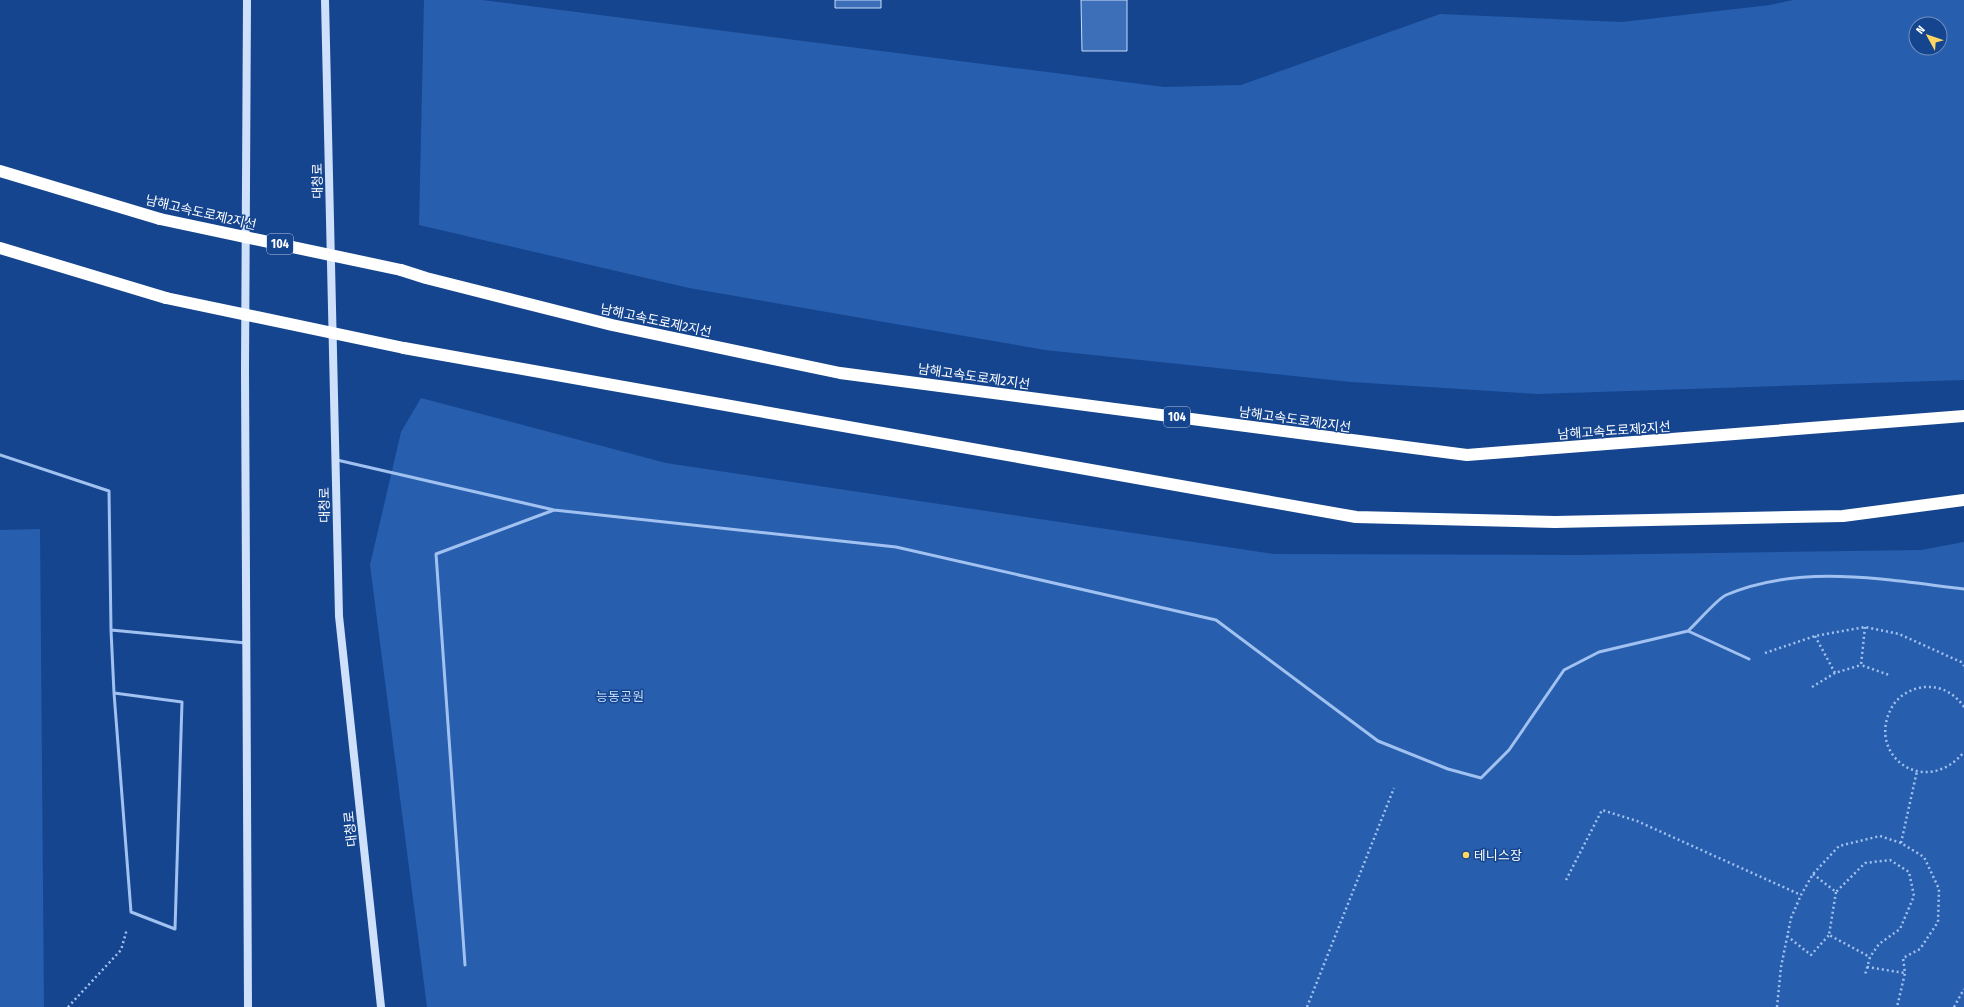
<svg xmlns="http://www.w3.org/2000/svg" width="1964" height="1007" font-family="'Fira Sans Condensed','Noto Sans KR',sans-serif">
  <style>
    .green { fill: #275eae; fill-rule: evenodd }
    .building { fill: #3d6fb8; stroke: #c7ddfc }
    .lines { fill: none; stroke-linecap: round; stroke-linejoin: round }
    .path { stroke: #a1c1f0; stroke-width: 2.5; stroke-dasharray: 2 3; stroke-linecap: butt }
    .service { stroke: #a1c1f0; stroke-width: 3 }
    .secondary { stroke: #cfe0fb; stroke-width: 8 }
    .motorway { stroke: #fff; stroke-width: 12 }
    .motorway-bridge { stroke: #fff; stroke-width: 12 }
    .poi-dot { fill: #ffd760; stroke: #15458f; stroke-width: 1.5 }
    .labels { text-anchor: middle; stroke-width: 3; stroke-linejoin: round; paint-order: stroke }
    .shield { fill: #15458f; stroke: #b9c7dd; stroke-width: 1 }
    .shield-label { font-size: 12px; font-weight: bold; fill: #fff }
    .street-label { font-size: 13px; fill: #fff; stroke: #15458f }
    .park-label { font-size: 13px; fill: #c7ddfc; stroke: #15458f }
    .poi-label { font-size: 13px; fill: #fff; stroke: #15458f; text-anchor: start }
  </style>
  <rect width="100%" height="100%" fill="#15458f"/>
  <path class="green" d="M 424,0 L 482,0 L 1164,87 L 1241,85 L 1440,14 L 1622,22 L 1770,5 L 1793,0 L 1964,0 L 1964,380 L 1537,394 L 1351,382 L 1045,350 L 689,288 L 419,225 ZM 1916,24 L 1940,24 L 1940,48 L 1916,48 Z
    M 421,398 L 666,463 L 1273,554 L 1580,555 L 1921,550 L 1964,542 L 1964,1007 L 427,1007 L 370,565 L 401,432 Z
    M 40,529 L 44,1007 L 0,1007 L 0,530 Z"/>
  <path class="building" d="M 835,0 L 881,0 L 881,8 L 835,8 Z
    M 1081,0 L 1127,0 L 1127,51 L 1082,51 Z"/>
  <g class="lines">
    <path class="path" d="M 1865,627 L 1861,665 L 1889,675
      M 1815,636 L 1835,673 L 1861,665
      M 1765,653 L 1815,636 L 1865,627 L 1899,634 L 1961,662 L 1964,666
      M 1812,687 L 1835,673
      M 1964,707 C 1955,694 1942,686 1925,687 C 1912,688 1899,695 1892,707 C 1865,755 1925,799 1964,752
      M 1901,843 L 1917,771
      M 1813,874 L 1836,892 L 1865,863 L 1890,860 L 1909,872 L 1914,896 L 1900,929 L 1879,944 L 1870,957 L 1865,975
      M 1566,880 L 1602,810 L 1637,821 L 1801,895
      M 1836,892 L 1829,935 L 1870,957
      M 1787,936 L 1811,955 L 1829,935
      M 1867,967 L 1905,973
      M 68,1007 L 121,950 L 127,929
      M 1307,1007 L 1394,788
      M 1777,1007 L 1781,967 L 1791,918 L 1801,895 L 1813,874 L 1839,846 L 1880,836 L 1901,843 L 1924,857 L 1939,889 L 1938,922 L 1920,949 L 1903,958 L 1905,973 L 1897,1007
      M 1954,1007 L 1964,989"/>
    <path class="service" d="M 0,455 L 109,491 L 111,630 L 246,643
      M 337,460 L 554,510 L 896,547 L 1216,620 L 1378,741 L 1448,769 L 1481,778 L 1509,750 L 1564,670 L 1599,652 L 1688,631
      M 111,630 L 114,693 L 131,912 L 175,929 L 182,702 L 114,693
      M 1749,659 L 1688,631 C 1697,623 1717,599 1726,595 C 1801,563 1886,580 1964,589
      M 465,965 L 436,554 L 554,510"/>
    <path class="secondary" d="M 247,0 L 245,370 L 248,1007
      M 325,0 L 339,616 L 381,1007"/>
    <path class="motorway" d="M 0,171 L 160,219
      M 0,248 L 166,298
      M 401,270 L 426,278 L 612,325 L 840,373 L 1467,455 L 1964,416
      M 404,348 L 1356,517 L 1555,522 L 1843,516 L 1964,500"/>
    <path class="motorway-bridge" d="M 160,219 L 401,270
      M 166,298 L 404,348"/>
  </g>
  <circle class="poi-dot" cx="1466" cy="855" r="4"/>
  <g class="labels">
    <g class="shield">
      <rect x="267" y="234" width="26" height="20" rx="3"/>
      <rect x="1164" y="407" width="26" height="20" rx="3"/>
    </g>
    <g class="shield-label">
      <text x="280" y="248">104</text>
      <text x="1177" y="421">104</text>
    </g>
    <g class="street-label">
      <text transform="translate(317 181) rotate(-91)" y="5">대청로</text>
      <text transform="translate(201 212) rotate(13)" y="5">남해고속도로제2지선</text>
      <text transform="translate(656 320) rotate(12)" y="5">남해고속도로제2지선</text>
      <text transform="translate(974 376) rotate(8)" y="5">남해고속도로제2지선</text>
      <text transform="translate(1295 419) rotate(8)" y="5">남해고속도로제2지선</text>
      <text transform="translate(1614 430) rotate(-4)" y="5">남해고속도로제2지선</text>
      <text transform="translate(324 505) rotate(-91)" y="5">대청로</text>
      <text transform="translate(350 829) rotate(-96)" y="5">대청로</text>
    </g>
    <g class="park-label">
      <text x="620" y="701">능동공원</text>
    </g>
    <g class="poi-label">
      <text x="1474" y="860">테니스장</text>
    </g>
  </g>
  <g transform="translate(1928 36) rotate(310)"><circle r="19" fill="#15458f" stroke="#738fbc"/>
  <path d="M0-3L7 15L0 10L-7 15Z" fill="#ffd760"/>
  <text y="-6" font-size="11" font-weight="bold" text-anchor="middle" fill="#ffffff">N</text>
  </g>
</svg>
